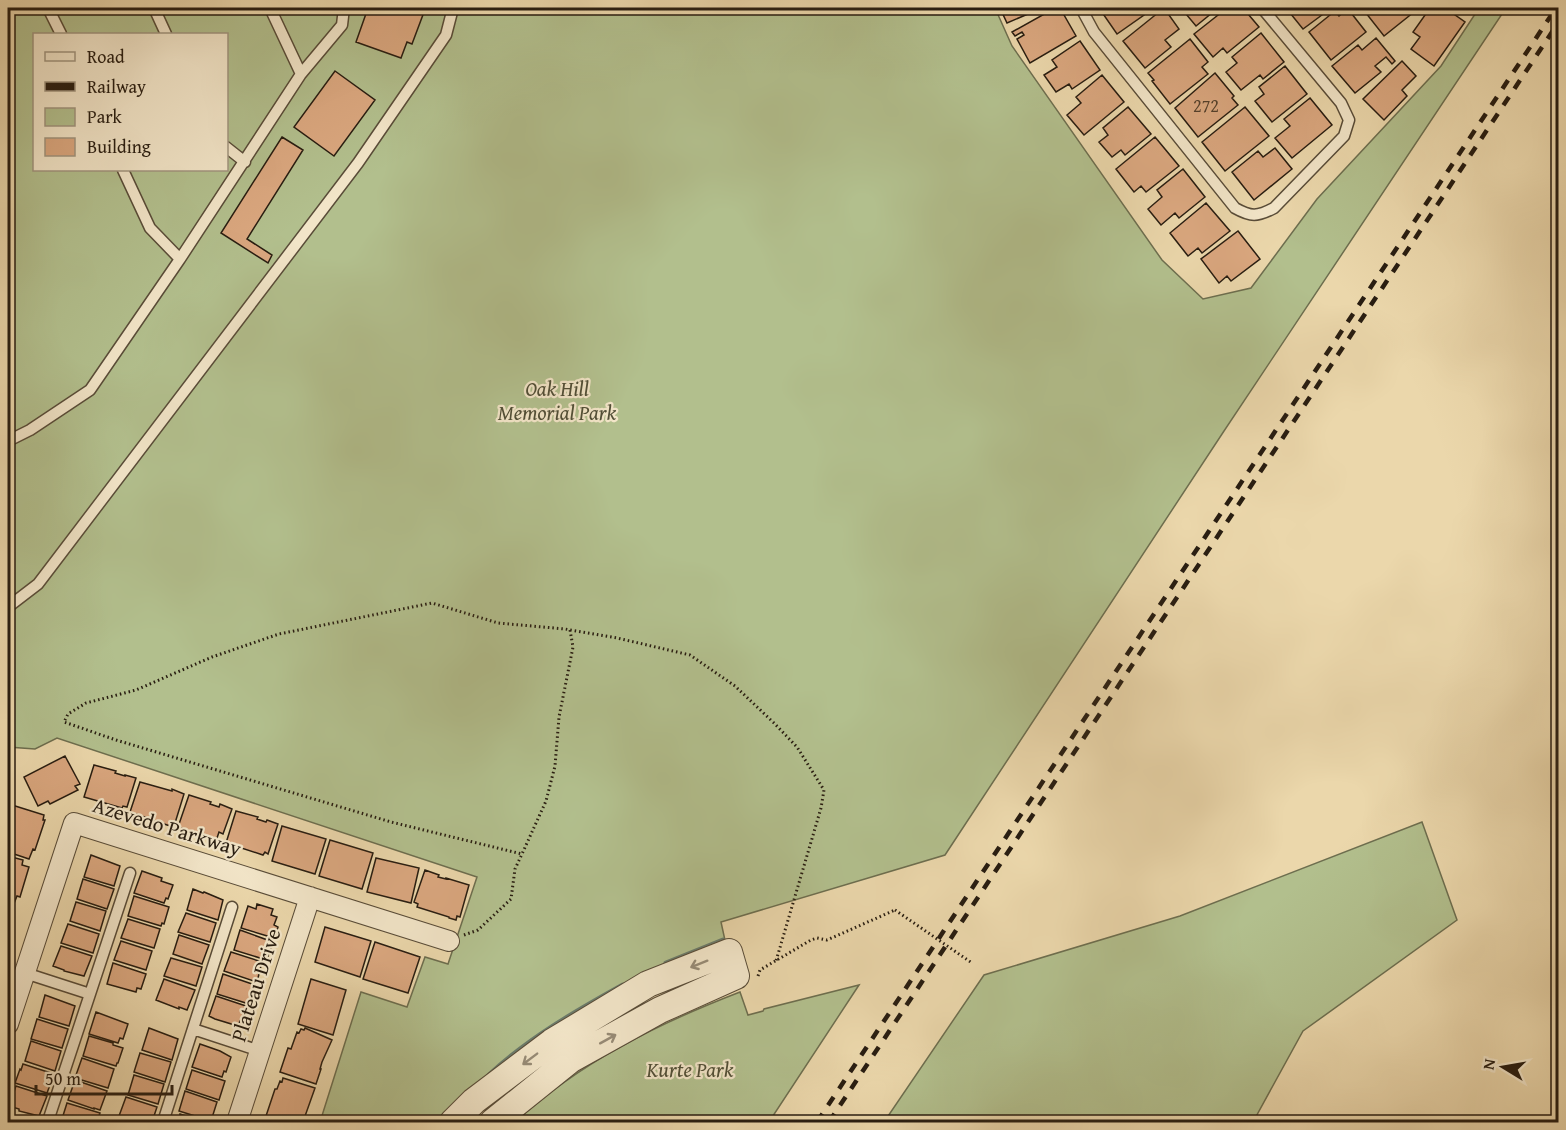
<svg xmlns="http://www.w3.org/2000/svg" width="1566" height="1130" font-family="'Gentium Book Plus',serif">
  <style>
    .green { fill: #b2bf8d; stroke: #6d6e4f; stroke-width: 1.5; fill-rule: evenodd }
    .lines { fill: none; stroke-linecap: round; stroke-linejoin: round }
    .stream { stroke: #6b7b6b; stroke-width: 5 }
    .building { fill: #daa77f; stroke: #281d11; stroke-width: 1.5 }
    .service-casing { stroke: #594c38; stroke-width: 13 }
    .minor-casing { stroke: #594c38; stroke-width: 22 }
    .tertiary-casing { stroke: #594c38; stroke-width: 28 }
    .path { stroke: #281d11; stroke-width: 3; stroke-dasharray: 1.5 3; stroke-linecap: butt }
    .service { stroke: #f2e5c8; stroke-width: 10 }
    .minor { stroke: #f2e5c8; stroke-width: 20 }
    .tertiary { stroke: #f2e5c8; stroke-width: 26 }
    .rail { stroke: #281d11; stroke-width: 4.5; stroke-dasharray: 10 10; stroke-linecap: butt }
    .path-bridge { stroke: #281d11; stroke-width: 3; stroke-dasharray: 1.5 3; stroke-linecap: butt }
    .oneway { stroke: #978b76 }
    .labels { text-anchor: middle; stroke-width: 4.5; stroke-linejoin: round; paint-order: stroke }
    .number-label { font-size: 18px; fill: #54402c }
    .park-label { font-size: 21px; font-style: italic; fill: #514e36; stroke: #f2e5c8 }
    .street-label { font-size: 21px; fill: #281d11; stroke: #f2e5c8 }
  </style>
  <rect width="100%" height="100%" fill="#ebd7ab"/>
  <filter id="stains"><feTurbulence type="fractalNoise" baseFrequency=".00333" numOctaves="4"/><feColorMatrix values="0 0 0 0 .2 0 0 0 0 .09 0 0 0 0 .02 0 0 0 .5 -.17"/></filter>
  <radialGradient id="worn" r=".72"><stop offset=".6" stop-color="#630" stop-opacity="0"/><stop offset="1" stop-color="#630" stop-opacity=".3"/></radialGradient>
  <path class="green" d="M 8,8 L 995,8 L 1012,46 L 1162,260 L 1203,299 L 1251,288 L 1317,199 L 1441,66 L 1479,8 L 1506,8 L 1224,431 L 945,855 L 721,922 L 726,945 L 445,1122 L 320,1122 L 361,992 L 407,1007 L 425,957 L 448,964 L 477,877 L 57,738 L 35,749 L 8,747 ZM 34,34 L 226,34 L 226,170 L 34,170 Z
    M 1422,822 L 1457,920 L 1303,1031 L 1253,1122 L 884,1122 L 984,975 L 1180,916 Z
    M 859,985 L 769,1122 L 515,1122 C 580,1062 657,1024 740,992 L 748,1015 L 763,1011 L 764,1009 Z"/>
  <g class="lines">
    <path class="stream" d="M 666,963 L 723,940
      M 489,1075 C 529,1038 576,1011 623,985
      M 437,1122 L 446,1113"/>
  </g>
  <path class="building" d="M 368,8 L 420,8 L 419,11 L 424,12 L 412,44 L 407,42 L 401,58 L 356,42 Z
    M 1000,8 L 1042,8 L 1007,23 Z
    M 1055,8 L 1060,8 L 1076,36 L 1030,63 L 1017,39 L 1024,35 L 1022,32 L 1015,36 L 1012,32 Z
    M 1099,8 L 1139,8 L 1144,15 L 1117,34 Z
    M 1164,8 L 1179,29 L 1165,40 L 1171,47 L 1145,68 L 1123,41 Z
    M 1181,8 L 1218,8 L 1196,26 Z
    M 1227,8 L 1243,8 L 1259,27 L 1227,53 L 1223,48 L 1213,57 L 1194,34 Z
    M 1286,8 L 1329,8 L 1330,9 L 1303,29 Z
    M 1362,8 L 1419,8 L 1384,36 Z
    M 1430,8 L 1445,8 L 1465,22 L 1434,66 L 1411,49 L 1420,37 L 1413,32 Z
    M 1348,9 L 1366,32 L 1331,60 L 1309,32 L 1335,11 L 1339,16 Z
    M 1261,33 L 1284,62 L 1263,79 L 1260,75 L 1241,90 L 1226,72 L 1237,63 L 1232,57 Z
    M 1376,38 L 1395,61 L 1392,64 L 1386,57 L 1375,66 L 1381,72 L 1355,93 L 1332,66 L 1358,45 L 1362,50 Z
    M 1190,39 L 1208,62 L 1202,67 L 1208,74 L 1170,104 L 1152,81 L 1154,80 L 1148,73 Z
    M 1080,41 L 1100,70 L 1072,89 L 1069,84 L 1056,92 L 1044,75 L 1057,67 L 1052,60 Z
    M 1402,61 L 1416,76 L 1402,90 L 1407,96 L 1384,120 L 1363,99 Z
    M 1285,66 L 1307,94 L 1272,122 L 1255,101 L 1264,94 L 1259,87 Z
    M 335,71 L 375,100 L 334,156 L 294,127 Z
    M 1215,73 L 1234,96 L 1232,98 L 1238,105 L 1198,137 L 1175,108 Z
    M 1102,75 L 1124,102 L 1084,135 L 1067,115 L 1081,103 L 1076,97 Z
    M 1310,98 L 1332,125 L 1292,158 L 1275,138 L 1290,126 L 1284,119 Z
    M 1128,107 L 1151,134 L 1125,155 L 1121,150 L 1112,157 L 1099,142 L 1108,135 L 1103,128 Z
    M 1245,107 L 1269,136 L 1225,171 L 1202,142 Z
    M 282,137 L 303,150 L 247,239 L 272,255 L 268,263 L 221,233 Z
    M 1155,137 L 1179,166 L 1146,192 L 1141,186 L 1134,192 L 1116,169 Z
    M 1275,148 L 1292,169 L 1254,200 L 1232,172 L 1258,151 L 1263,157 Z
    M 1183,169 L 1205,197 L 1179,218 L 1175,213 L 1161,225 L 1148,209 L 1162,197 L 1157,190 Z
    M 1206,203 L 1230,231 L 1202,253 L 1198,248 L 1188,256 L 1170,233 Z
    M 1238,231 L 1260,259 L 1231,281 L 1227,276 L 1219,283 L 1201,259 Z
    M 65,756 L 80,784 L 75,786 L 78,790 L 50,804 L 48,801 L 38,806 L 24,777 Z
    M 94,765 L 116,771 L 115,773 L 125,776 L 125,775 L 136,778 L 127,807 L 123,806 L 122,808 L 84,797 Z
    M 140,782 L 172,791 L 172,789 L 184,794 L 175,823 L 172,821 L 170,826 L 130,812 Z
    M 189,795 L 211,802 L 210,804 L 219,807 L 220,804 L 232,809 L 223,834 L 219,832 L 216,841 L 178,827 Z
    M 12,805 L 44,815 L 43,820 L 45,820 L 35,850 L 33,849 L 29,859 L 8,852 L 8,824 L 9,819 L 8,819 Z
    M 236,811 L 258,817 L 257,819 L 266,822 L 267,820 L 278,824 L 268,854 L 265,852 L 263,855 L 226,843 Z
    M 282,826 L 326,839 L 315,874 L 272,861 Z
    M 330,840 L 373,853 L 362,889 L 319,876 Z
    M 91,855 L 120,866 L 114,886 L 84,877 Z
    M 8,856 L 23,860 L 22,865 L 29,867 L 20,897 L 17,896 L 13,906 L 8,904 Z
    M 376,858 L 419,868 L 411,903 L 367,892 Z
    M 425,870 L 439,875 L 438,877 L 446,879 L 446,878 L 469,885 L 460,917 L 457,916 L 456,920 L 449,918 L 449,917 L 417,907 L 418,904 L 414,902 Z
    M 142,871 L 162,878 L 161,881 L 173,885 L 168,899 L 166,898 L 164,903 L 134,893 Z
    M 83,879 L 114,889 L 107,909 L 77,899 Z
    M 193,889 L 203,893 L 204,892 L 223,900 L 218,920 L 187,910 Z
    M 134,896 L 169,907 L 164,924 L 162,923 L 161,926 L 128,916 Z
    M 76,902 L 106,911 L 100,931 L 70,921 Z
    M 257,904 L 273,909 L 271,915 L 277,917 L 274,925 L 278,927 L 274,938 L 241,928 L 248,906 L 256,909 Z
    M 186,913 L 216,923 L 210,942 L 178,932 Z
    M 128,919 L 160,929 L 154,948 L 121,938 Z
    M 68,924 L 99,934 L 93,953 L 61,943 Z
    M 325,927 L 371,941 L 360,977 L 315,962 Z
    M 240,930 L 273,942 L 268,956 L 264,955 L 262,959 L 260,958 L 234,950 Z
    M 179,935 L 209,945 L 202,964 L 173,954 Z
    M 121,941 L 152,951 L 146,970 L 114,960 Z
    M 375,942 L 420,957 L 408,993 L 363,979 Z
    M 61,946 L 92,956 L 84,976 L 64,971 L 64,970 L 53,966 Z
    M 231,952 L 262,962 L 257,982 L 224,971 Z
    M 171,958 L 202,967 L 196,986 L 164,976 Z
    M 113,963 L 146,974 L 141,989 L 137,988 L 136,992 L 107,984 Z
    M 223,974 L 255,985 L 249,1004 L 217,994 Z
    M 164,979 L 195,990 L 187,1010 L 179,1007 L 179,1009 L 156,1000 Z
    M 311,979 L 346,990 L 333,1035 L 298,1024 Z
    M 45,995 L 75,1006 L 69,1026 L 39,1017 Z
    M 216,996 L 249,1007 L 244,1022 L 240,1021 L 238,1026 L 215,1019 L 209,1016 Z
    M 96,1012 L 128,1024 L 123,1039 L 120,1038 L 118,1043 L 89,1034 Z
    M 37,1019 L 68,1029 L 62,1048 L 31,1039 Z
    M 149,1028 L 178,1039 L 172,1060 L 142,1050 Z
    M 305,1028 L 332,1040 L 322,1062 L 320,1069 L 321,1069 L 316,1084 L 280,1072 L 288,1048 L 291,1049 L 297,1032 L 299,1033 L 301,1029 L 304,1030 Z
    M 89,1036 L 113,1043 L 113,1045 L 123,1048 L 118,1063 L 117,1063 L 116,1066 L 83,1056 Z
    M 31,1041 L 61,1051 L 55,1071 L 25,1061 Z
    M 200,1044 L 220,1051 L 231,1057 L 226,1072 L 224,1071 L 222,1077 L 192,1067 Z
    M 140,1053 L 171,1062 L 165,1082 L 134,1072 Z
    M 82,1058 L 114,1069 L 108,1088 L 75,1078 Z
    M 23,1064 L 54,1074 L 47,1093 L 15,1083 L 20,1069 L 21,1070 Z
    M 192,1070 L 225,1081 L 219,1100 L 186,1089 Z
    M 134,1075 L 164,1084 L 158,1104 L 128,1095 Z
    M 283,1078 L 315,1088 L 304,1119 L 307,1120 L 306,1122 L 264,1122 L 275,1089 L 277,1089 L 280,1081 L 282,1082 Z
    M 75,1080 L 107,1091 L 100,1110 L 94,1108 L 94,1109 L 68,1100 Z
    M 16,1086 L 47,1096 L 39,1116 L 19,1111 L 19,1109 L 9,1106 Z
    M 185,1091 L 217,1102 L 211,1121 L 179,1111 Z
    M 126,1097 L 157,1107 L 152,1122 L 138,1122 L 119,1116 Z
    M 67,1103 L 100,1113 L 97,1122 L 61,1122 Z
    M 180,1114 L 204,1122 L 178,1122 Z"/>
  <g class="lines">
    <defs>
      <path id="service" d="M 48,8 L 61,34
        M 154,8 L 166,34
        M 270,8 L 301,74
        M 1081,8 L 1094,32 L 1235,208 C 1251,217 1257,217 1274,208 L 1344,136 L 1349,120 L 1341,103 L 1262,8
        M 226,147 L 245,162
        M 123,170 L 150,228 L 180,259
        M 8,441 L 30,430 L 90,390 L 180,259 L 301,74 L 342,25 L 344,8
        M 8,607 L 38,584 L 358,163 L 446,35 L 453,8
        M 25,973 L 90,994
        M 193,1029 L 260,1051
        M 49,1118 L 130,873
        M 163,1122 L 232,907"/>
      <path id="minor" d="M 8,1024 L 74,823 L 449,941
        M 237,1122 L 310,897"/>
      <path id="tertiary" d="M 453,1122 L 474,1101 L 552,1042 L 648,984 L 729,952 L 736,976 L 660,1010 L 570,1060 L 493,1122"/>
    </defs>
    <use href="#service" class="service-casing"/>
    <use href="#minor" class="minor-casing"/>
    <use href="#tertiary" class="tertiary-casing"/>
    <path class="path" d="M 570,630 L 573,647 L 559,717 L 555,766 L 546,801 L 522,854 L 391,822 L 116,740 L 64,722 L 68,714 L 86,703 L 136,690 L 212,657 L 279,634 L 432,603 L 498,623 L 565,629 L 617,638 L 690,655 L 735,686 L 774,723 L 797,747 L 824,790 L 821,808 L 776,961
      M 464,935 L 478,930 L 511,899 L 515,869 L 522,854
      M 758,976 L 760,970 L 811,940 L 817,938 L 827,940 L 895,910
      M 8,1114 L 33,1122"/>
    <use href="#service" class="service"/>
    <use href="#minor" class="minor"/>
    <use href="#tertiary" class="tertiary"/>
    <path class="rail" d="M 817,1122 L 1556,8
      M 829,1122 L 1558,23"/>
    <path class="path-bridge" d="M 895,910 L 972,963"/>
  </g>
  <defs><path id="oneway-shaft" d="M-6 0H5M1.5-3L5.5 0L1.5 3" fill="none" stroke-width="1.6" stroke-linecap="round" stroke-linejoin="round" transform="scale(1.5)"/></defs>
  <g class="oneway">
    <use href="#oneway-shaft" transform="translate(699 964) rotate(158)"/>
    <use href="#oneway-shaft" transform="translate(608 1039) rotate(-29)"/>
    <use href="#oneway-shaft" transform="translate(530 1059) rotate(143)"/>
  </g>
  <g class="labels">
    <g class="number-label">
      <text x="1206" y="112">272</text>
    </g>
    <g class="park-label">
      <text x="557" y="396">Oak Hill<tspan x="557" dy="24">Memorial Park</tspan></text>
      <text x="690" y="1077">Kurte Park</text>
    </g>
    <g class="street-label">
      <text transform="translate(167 827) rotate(17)" y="7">Azevedo Parkway</text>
      <text transform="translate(256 985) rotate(-72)" y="7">Plateau Drive</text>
    </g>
  </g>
  <rect width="1566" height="1130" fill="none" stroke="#ebd7ab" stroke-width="30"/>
  <rect x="9" y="9" width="1548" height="1112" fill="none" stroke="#281d11" stroke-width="3"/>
  <rect x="15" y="15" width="1536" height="1100" fill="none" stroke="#281d11" stroke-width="1.5"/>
  <rect x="33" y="33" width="195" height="138" fill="#f2e5c8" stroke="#a1957f" stroke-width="1.5"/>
  <rect x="45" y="52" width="30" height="9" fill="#f2e5c8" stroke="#a1957f" stroke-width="1.5"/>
  <text x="87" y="63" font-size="18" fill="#281d11">Road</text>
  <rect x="45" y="82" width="30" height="9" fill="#281d11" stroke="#a1957f" stroke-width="1.5"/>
  <text x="87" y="93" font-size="18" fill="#281d11">Railway</text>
  <rect x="45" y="108" width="30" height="18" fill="#b2bf8d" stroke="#a1957f" stroke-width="1.5"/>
  <text x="87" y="123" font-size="18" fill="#281d11">Park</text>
  <rect x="45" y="138" width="30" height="18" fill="#daa77f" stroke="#a1957f" stroke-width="1.5"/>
  <text x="87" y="153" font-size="18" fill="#281d11">Building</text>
  <g transform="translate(1503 1067) rotate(281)" stroke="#f2e5c8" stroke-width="4.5" paint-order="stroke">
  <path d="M0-4.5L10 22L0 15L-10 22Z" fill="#281d11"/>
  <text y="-9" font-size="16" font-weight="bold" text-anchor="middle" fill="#281d11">N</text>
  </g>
  <path d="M36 1085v9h136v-9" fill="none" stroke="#281d11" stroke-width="3"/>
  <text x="45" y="1085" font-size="18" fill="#281d11" stroke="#f2e5c8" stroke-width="4.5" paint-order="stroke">50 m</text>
  <rect width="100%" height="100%" filter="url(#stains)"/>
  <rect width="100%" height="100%" fill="url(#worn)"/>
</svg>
